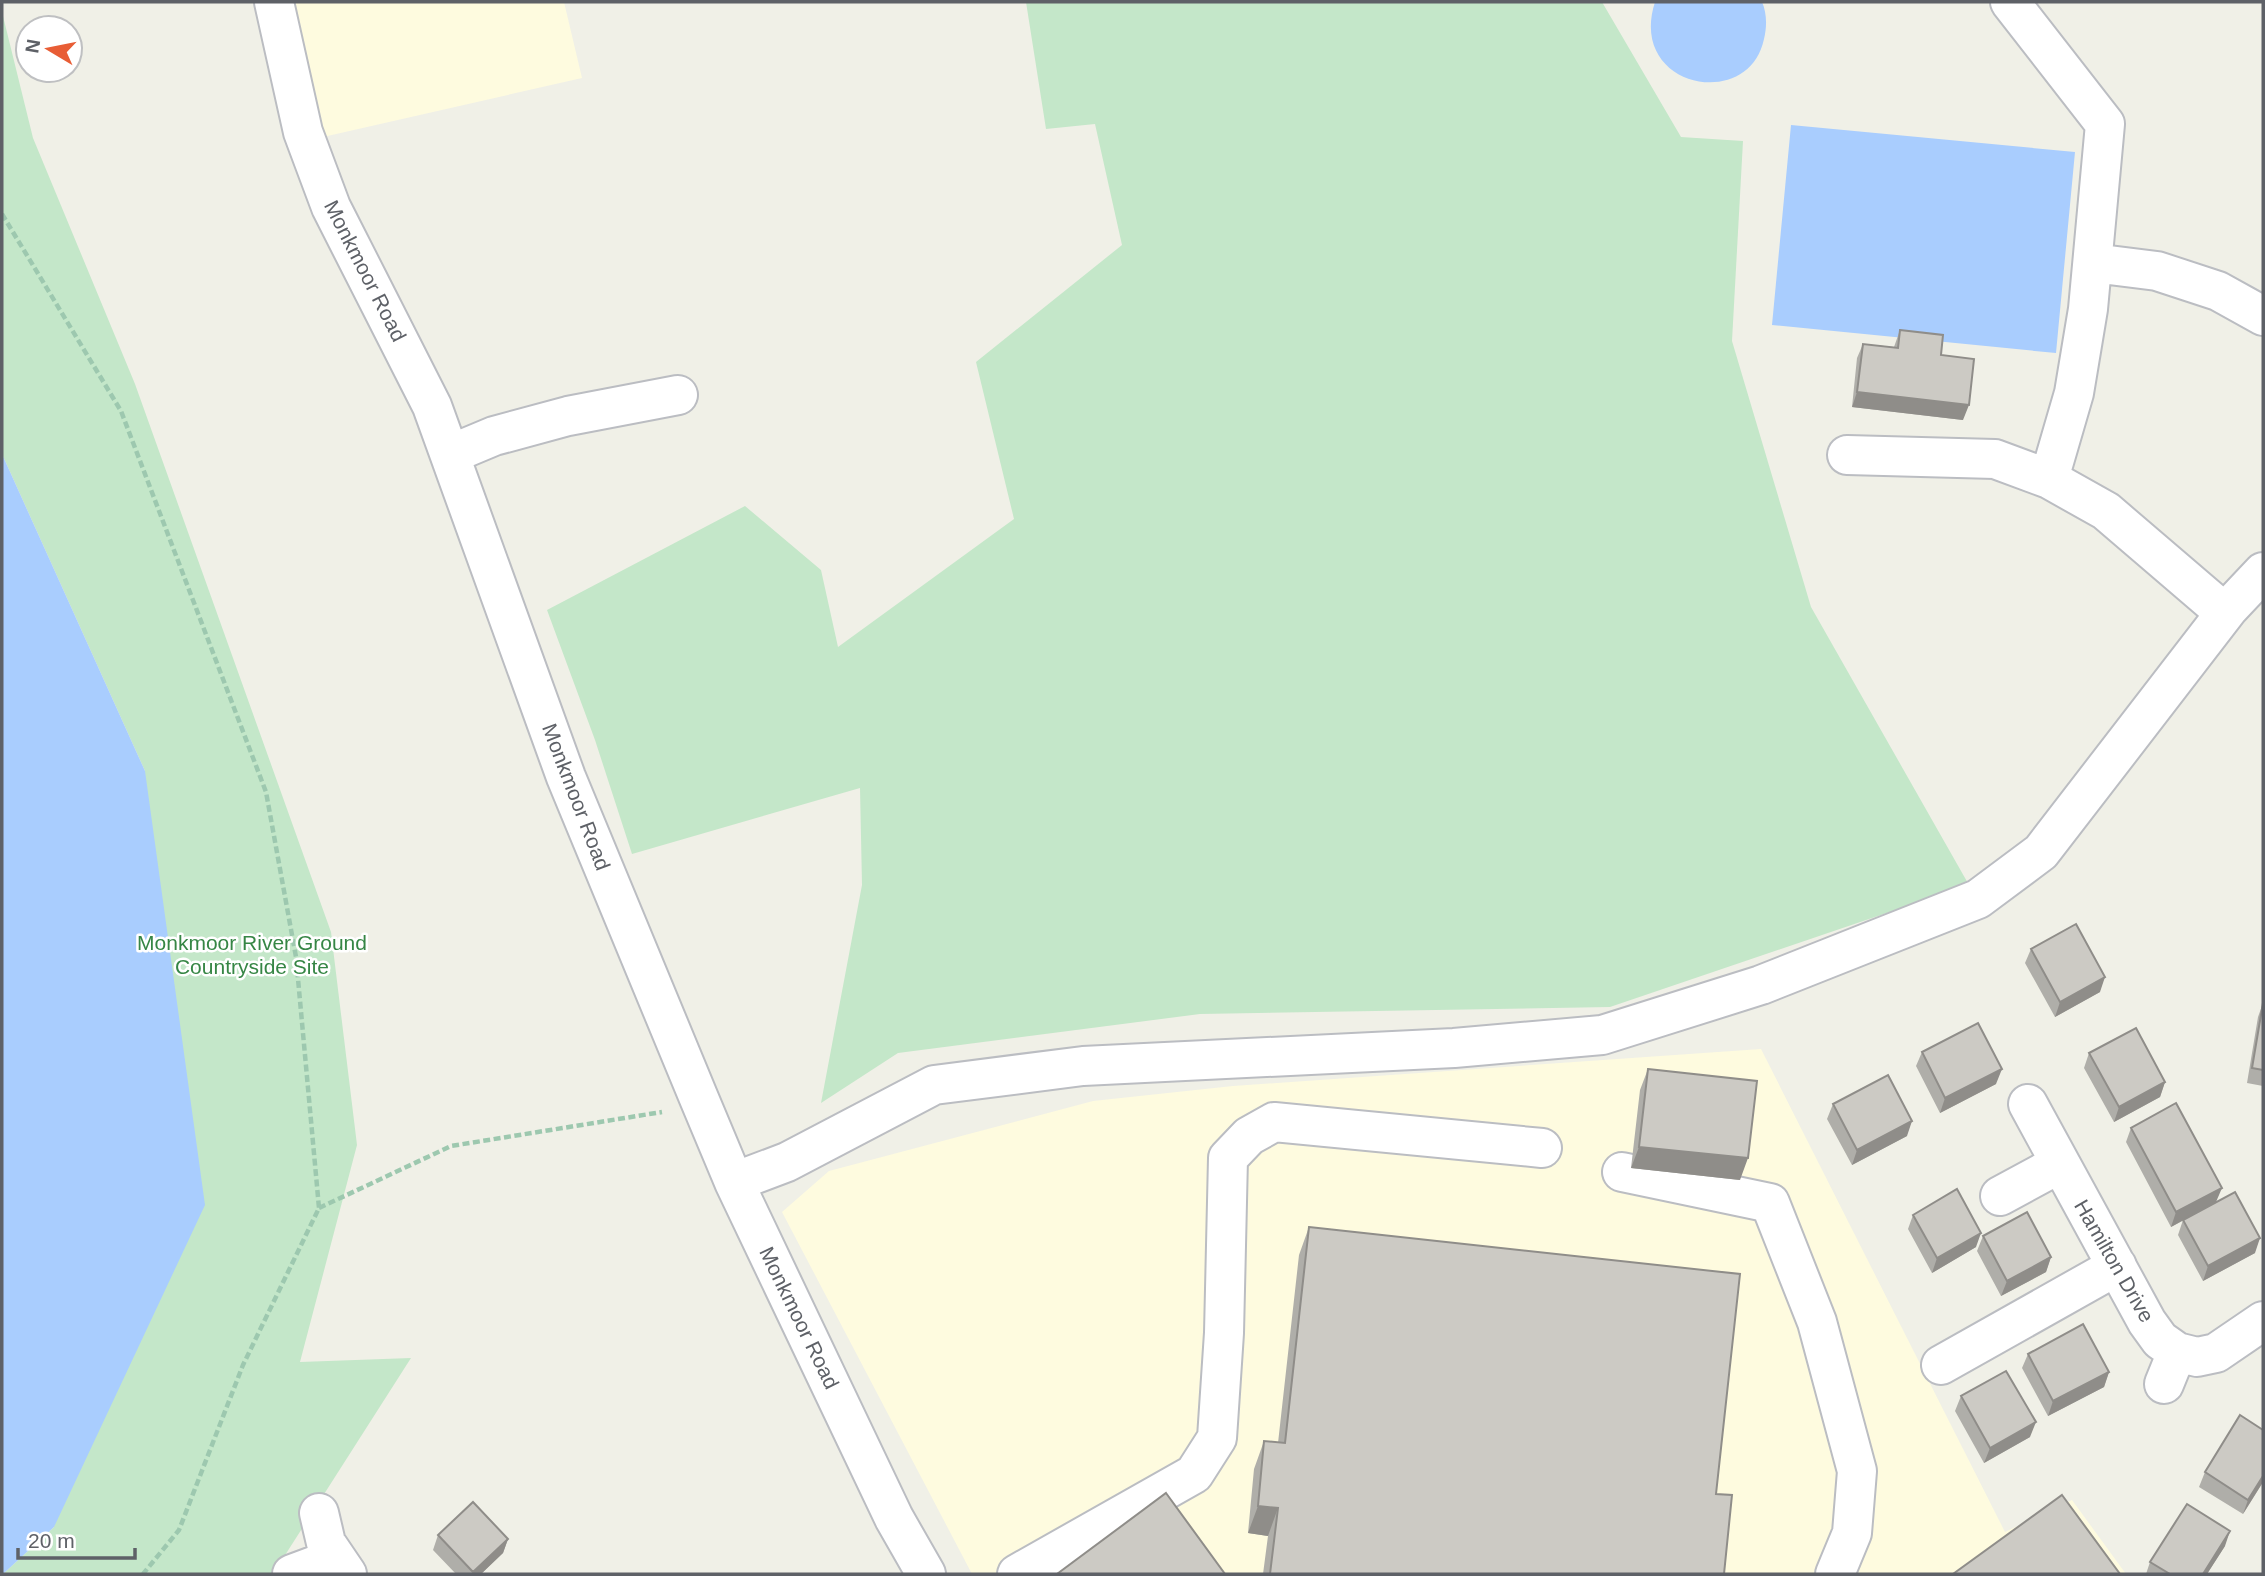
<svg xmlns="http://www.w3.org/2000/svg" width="2265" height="1576" font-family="Helvetica,sans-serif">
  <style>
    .commercial { fill: #fefbdf }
    .green { fill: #c4e7c9 }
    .water { fill: #a9cdfe }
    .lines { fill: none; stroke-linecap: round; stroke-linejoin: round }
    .minor-casing { stroke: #bbbdc2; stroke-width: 42 }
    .path { stroke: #9dc8af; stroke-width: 4.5; stroke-dasharray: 7 3.5; stroke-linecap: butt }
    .minor { stroke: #fff; stroke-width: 38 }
    .wall { fill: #afaea9 }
    .shaded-wall { fill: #8f8d89 }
    .building { fill: #cccac4; stroke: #8f8d89; stroke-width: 2 }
    .labels { text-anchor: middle; stroke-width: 5; stroke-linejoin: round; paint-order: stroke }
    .street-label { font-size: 21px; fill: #5e6167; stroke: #fff }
    .park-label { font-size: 21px; fill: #368645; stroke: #fff }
  </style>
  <rect width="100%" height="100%" fill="#f0f0e7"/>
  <path class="commercial" d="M 292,2 L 564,2 L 582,78 L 323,137 Z
    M 1761,1049 L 2005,1532 L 2072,1500 L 2126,1574 L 972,1574 L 782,1212 L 829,1171 L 1093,1101 L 1233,1086 Z"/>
  <path class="green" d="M 1026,2 L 1602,2 L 1681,137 L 1743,141 L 1732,341 L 1811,607 L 1969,885 L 1610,1007 L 1200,1014 L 898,1053 L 821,1103 L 862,885 L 860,788 L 632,854 L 595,740 L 547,610 L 745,506 L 821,570 L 838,647 L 1014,519 L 976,362 L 1122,245 L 1095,124 L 1046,129 Z
    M 2,12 L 33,138 L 135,384 L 331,932 L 357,1145 L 300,1362 L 411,1358 L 273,1574 L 3,1574 L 54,1527 L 145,771 L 2,454 Z"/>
  <path class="water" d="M 1655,2 L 1762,2 C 1767,13 1767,27 1764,39 C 1749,112 1627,88 1655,2 Z
    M 1791,125 L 2075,152 L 2056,353 L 1772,325 Z
    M 2,454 L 145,771 L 205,1205 L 54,1527 L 3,1574 L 2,1574 Z"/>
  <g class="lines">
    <defs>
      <path id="minor" d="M 274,2 L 303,132 L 331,207 L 432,406 L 566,777 L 698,1096 L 734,1182 L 894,1518 L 926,1574
        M 2010,2 L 2105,124 L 2088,309 L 2074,393 L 2049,479
        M 2093,263 L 2157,271 L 2218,291 L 2263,316
        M 451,454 L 494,436 L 568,416 L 678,395
        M 1847,455 L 1995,459 L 2049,479 L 2106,511 L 2225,613
        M 2028,1104 L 2147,1322 L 2160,1340 L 2177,1352 L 2197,1357 L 2216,1353 L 2263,1321
        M 1622,1172 L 1770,1203 L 1817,1322 L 1857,1471 L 1852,1533 L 1835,1574
        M 734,1182 L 787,1162 L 934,1085 L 1083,1066 L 1454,1048 L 1602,1035 L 1761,985 L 1978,899 L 2041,852 L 2229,608 L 2263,572
        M 2000,1196 L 2059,1164
        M 1941,1365 L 2117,1266
        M 2164,1384 L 2177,1352
        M 319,1513 L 326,1543 L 347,1574
        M 292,1574 L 335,1558
        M 1017,1574 L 1194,1474 L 1217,1438 L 1224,1333 L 1228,1158 L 1249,1136 L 1274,1122 L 1542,1148"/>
    </defs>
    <use href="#minor" class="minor-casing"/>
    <path class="path" d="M 2,214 L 121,411 L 266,792 L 296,957 L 319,1208 L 243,1365 L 179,1530 L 143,1574
      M 319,1208 L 451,1146 L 662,1112"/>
    <use href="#minor" class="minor"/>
  </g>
  <path class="wall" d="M 1900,330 L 1941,355 L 1963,420 L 1852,407 L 1857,358 L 1863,344 L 1894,347 Z
    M 2031,949 L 2100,992 L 2055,1017 L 2025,963 Z
    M 2263,1003 L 2263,1086 L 2247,1083 L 2258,1017 Z
    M 1922,1052 L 1996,1084 L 1940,1113 L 1916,1066 Z
    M 2089,1053 L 2165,1082 L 2160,1097 L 2114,1122 L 2084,1068 Z
    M 1648,1069 L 1740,1180 L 1631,1168 L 1640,1090 Z
    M 1833,1104 L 1907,1136 L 1852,1165 L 1827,1119 Z
    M 2131,1128 L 2216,1202 L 2255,1253 L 2203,1281 L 2178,1235 L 2183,1220 L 2199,1212 L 2171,1227 L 2126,1142 Z
    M 1913,1215 L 1976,1247 L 1932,1273 L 1908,1229 Z
    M 1309,1227 L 1716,1494 L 1724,1574 L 1263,1574 L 1268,1536 L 1248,1533 L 1254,1469 L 1264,1441 L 1278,1443 L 1299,1255 Z
    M 1983,1236 L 2051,1257 L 2046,1272 L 2001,1296 L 1977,1251 Z
    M 2028,1354 L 2109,1372 L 2104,1387 L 2048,1416 L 2022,1368 Z
    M 1961,1396 L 2030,1437 L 1984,1463 L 1955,1411 Z
    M 2263,1430 L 2263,1482 L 2243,1514 L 2199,1487 L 2205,1472 Z
    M 438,1535 L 508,1539 L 503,1553 L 481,1574 L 456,1574 L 433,1550 Z
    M 2225,1546 L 2207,1574 L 2146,1574 L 2150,1562 Z"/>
  <path class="shaded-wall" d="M 1857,392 L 1969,405 L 1963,420 L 1852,407 Z
    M 2105,977 L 2100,992 L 2055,1017 L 2060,1002 Z
    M 2002,1069 L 1996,1084 L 1940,1113 L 1945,1098 Z
    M 2165,1082 L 2160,1097 L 2114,1122 L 2119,1107 Z
    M 1912,1121 L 1907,1136 L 1852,1165 L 1857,1150 Z
    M 1639,1147 L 1748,1158 L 1740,1180 L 1631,1168 Z
    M 2222,1188 L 2216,1202 L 2171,1227 L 2176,1212 Z
    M 1981,1233 L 1976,1247 L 1932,1273 L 1937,1258 Z
    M 2260,1238 L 2255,1253 L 2203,1281 L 2208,1266 Z
    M 2051,1257 L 2046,1272 L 2001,1296 L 2007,1281 Z
    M 2109,1372 L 2104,1387 L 2048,1416 L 2053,1401 Z
    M 2036,1422 L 2030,1437 L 1984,1463 L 1990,1448 Z
    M 2263,1476 L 2263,1482 L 2243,1514 L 2248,1500 Z
    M 1258,1506 L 1278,1508 L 1268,1536 L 1248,1533 Z
    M 2230,1531 L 2225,1546 L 2207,1574 L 2203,1574 Z
    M 508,1539 L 503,1553 L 481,1574 L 472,1574 L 473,1572 Z"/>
  <path class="building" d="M 1900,330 L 1943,335 L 1941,355 L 1974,359 L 1969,405 L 1857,392 L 1863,344 L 1898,348 Z
    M 2076,924 L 2105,977 L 2060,1002 L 2031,949 Z
    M 2263,1003 L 2263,1070 L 2252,1068 Z
    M 1978,1023 L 2002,1069 L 1945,1098 L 1922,1052 Z
    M 2136,1028 L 2165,1082 L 2119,1107 L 2089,1053 Z
    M 1648,1069 L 1757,1081 L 1748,1158 L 1639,1147 Z
    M 1888,1075 L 1912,1121 L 1857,1150 L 1833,1104 Z
    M 2176,1103 L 2222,1188 L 2176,1212 L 2131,1128 Z
    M 1957,1189 L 1981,1233 L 1937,1258 L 1913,1215 Z
    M 2235,1192 L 2260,1238 L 2208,1266 L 2183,1220 Z
    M 2027,1212 L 2051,1257 L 2007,1281 L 1983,1236 Z
    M 1309,1227 L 1740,1274 L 1716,1494 L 1732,1495 L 1724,1574 L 1270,1574 L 1278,1508 L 1258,1506 L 1264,1441 L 1285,1443 Z
    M 2083,1324 L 2109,1372 L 2053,1401 L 2028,1354 Z
    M 2006,1371 L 2036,1422 L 1990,1448 L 1961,1396 Z
    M 2240,1415 L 2263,1430 L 2263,1476 L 2248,1500 L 2205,1472 Z
    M 1166,1493 L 1225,1574 L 1057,1574 Z
    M 2062,1495 L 2120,1574 L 1953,1574 Z
    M 473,1502 L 508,1539 L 473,1572 L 438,1535 Z
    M 2187,1504 L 2230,1531 L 2203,1574 L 2170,1574 L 2150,1562 Z"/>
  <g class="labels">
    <g class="street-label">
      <text transform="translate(365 271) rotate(63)" y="7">Monkmoor Road</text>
      <text transform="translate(576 797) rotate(69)" y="7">Monkmoor Road</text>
      <text transform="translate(2114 1261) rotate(60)" y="7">Hamilton Drive</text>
      <text transform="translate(799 1318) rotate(64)" y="7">Monkmoor Road</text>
    </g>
    <g class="park-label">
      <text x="252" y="950">Monkmoor River Ground<tspan x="252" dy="24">Countryside Site</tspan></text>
    </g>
  </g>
  <rect width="2265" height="1576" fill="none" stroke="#5e6167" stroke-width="7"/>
  <g transform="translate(49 49) rotate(280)"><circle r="33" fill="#ffffff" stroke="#bfc0c2" stroke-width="2"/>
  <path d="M0-5L12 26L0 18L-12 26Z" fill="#e85d35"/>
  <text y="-10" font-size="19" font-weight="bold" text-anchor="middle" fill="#5e6167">N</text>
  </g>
  <path d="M18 1548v10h117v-10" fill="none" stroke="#5e6167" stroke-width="3.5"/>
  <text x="28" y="1548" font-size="21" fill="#5e6167" stroke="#ffffff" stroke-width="5" paint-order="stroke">20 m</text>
</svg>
